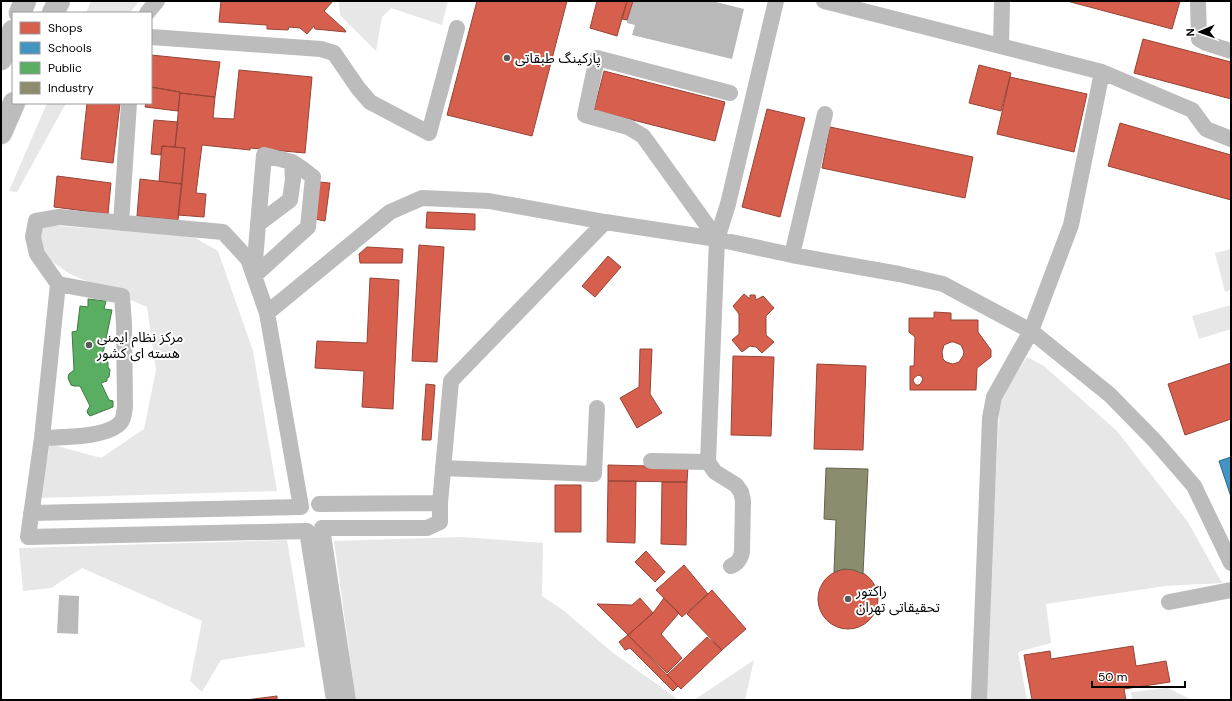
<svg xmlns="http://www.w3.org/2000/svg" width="1232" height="701" font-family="'DM Sans','Noto Sans Arabic',sans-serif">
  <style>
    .green { fill: #e7e7e7 }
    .water { fill: #b9b9b9 }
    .shops { fill: #d6604d; stroke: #964336; fill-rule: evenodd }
    .schools { fill: #4393c3; stroke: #2f6788 }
    .public { fill: #5aae61; stroke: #3f7a44 }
    .industry { fill: #8c8c6e; stroke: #62624d }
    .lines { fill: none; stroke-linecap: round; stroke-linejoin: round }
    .highway-casing { stroke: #dbdbdb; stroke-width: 23 }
    .minor { stroke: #bcbcbc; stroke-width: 16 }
    .highway { stroke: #bcbcbc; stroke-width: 22 }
    .poi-dot { fill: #595959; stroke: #fff; stroke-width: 1.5 }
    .labels { text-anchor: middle; stroke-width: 4; stroke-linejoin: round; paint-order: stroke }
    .poi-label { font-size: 14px; fill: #000; stroke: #fff; text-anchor: start }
  </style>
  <rect width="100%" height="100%" fill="#fff"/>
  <path class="green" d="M 91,1 L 139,1 L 130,13 L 86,13 Z
    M 340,1 L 448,1 L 442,25 L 391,8 L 382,17 L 376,51 L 340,15 L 339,3 Z
    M 47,103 L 66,103 L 17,192 L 9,191 Z
    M 45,225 L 192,236 L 218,251 L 253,351 L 277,491 L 39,498 L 50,444 L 101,458 L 144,429 L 156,370 L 147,307 L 70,274 L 47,258 L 39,234 Z
    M 1231,249 L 1231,290 L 1225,292 L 1215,253 Z
    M 1231,305 L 1231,329 L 1199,339 L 1192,316 Z
    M 1027,357 L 1044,366 L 1117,431 L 1188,522 L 1222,583 L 1165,586 L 1046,604 L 1051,643 L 1018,652 L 1027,700 L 984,700 L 1000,397 Z
    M 462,537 L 543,543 L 542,596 L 563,610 L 612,652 L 679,700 L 356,700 L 334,541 Z
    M 287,540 L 305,647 L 221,660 L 202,692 L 190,681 L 202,621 L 82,568 L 51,588 L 23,591 L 19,548 Z
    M 754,660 L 745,700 L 694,700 Z
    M 1168,688 L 1192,700 L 1132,700 L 1131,692 Z"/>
  <path class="water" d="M 633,1 L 712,1 L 744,9 L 732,59 L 632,35 L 635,25 L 627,23 L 627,20 Z
    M 59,595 L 79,596 L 78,634 L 57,633 Z"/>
  <path class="shops" d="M 221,1 L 333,1 L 324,11 L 345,30 L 346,32 L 315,29 L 314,26 L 307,34 L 300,28 L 289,27 L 288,30 L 267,29 L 267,25 L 219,22 Z
    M 477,1 L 567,1 L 532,136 L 447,115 Z
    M 597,1 L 627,1 L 617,36 L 590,28 Z
    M 627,1 L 633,1 L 627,20 L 622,19 Z
    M 1067,1 L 1180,1 L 1172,29 Z
    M 1143,39 L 1231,62 L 1231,99 L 1134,73 Z
    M 151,55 L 220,62 L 215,97 L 180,93 L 180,92 L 151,87 Z
    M 979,65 L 1011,73 L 1001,111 L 969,103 Z
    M 239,70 L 312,77 L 305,153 L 250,148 L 250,150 L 202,145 L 196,193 L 206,194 L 204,217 L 178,215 L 185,148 L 175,147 L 180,93 L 215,97 L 213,118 L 234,119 Z
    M 604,71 L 725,102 L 715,141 L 594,110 Z
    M 1010,77 L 1087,94 L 1074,152 L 997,134 Z
    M 151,87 L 180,92 L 178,111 L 145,107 L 146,103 L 151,103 Z
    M 87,103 L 120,104 L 113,163 L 81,159 Z
    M 767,109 L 805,118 L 780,217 L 742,207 Z
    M 154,120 L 178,122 L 175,147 L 162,146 L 161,155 L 151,154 Z
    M 1120,123 L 1231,155 L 1231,200 L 1108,166 Z
    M 830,127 L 973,157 L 965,198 L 822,168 Z
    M 162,146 L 185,148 L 182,184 L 159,181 Z
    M 57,176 L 111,183 L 108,214 L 54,207 Z
    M 140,179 L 182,184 L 178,220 L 137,216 Z
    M 319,182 L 330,183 L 325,221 L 315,219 Z
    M 427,212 L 475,214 L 475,230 L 426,228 Z
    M 419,245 L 444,247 L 437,362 L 412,361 Z
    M 367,247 L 403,249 L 402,263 L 360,263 L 359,254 Z
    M 608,256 L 621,267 L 595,297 L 582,286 Z
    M 370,278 L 399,280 L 393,409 L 362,407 L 364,371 L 315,368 L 317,341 L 367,343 Z
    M 744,294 L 750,299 L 750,295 L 755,295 L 756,300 L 763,296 L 774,308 L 766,316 L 766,335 L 774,342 L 762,353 L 756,347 L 750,346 L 742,352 L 732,340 L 739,334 L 739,314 L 733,306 Z
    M 934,312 L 951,313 L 951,320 L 978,320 L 978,332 L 991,350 L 991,357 L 977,368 L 976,390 L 910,390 L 910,366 L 914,366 L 915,337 L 909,332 L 909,318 L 934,318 ZM 951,342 L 954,342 L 961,345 L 964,352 L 963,356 L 959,362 L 953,364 L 946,362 L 943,359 L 942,352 L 944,345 ZM 918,375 L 921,376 L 923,379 L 921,383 L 919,385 L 916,385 L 913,381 L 914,378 Z
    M 640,349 L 652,349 L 650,394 L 662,413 L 637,428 L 620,398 L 639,387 Z
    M 733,356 L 774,357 L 771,436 L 731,435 Z
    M 1231,363 L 1231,419 L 1185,435 L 1168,384 Z
    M 817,364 L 866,366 L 863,450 L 814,449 Z
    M 426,384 L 435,385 L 431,440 L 422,440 Z
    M 608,465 L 688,467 L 687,482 L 608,481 Z
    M 608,481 L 636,481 L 635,543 L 607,542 Z
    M 662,482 L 687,482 L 686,545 L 661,544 Z
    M 555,485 L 581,485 L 581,532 L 555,532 Z
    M 646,551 L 665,572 L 655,582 L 635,562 Z
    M 684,565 L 708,594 L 682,617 L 656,590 Z
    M818 599a30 30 0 1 1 60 0a30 30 0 1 1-60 0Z
    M 712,590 L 746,629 L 722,650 L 687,614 Z
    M 640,598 L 653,613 L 628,635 L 597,604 L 632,605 Z
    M 664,598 L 679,613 L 661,634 L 682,658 L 667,673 L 628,635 L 653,613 Z
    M 628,635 L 678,686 L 673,691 L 630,648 L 625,650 L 619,642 Z
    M 707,637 L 722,650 L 681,689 L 667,675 Z
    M 1133,646 L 1136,666 L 1166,661 L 1170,682 L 1124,689 L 1126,700 L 1032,700 L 1024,655 L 1050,651 L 1051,659 Z
    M 277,696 L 277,700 L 246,700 Z"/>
  <path class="schools" d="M 1231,457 L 1231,497 L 1219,461 Z"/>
  <path class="public" d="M 88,299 L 106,301 L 104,309 L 112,310 L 102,358 L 108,362 L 108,367 L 110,370 L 109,377 L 107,378 L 107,381 L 101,383 L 109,400 L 113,401 L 113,407 L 90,416 L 88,414 L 87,411 L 90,406 L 80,386 L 74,386 L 71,385 L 68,378 L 69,374 L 74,370 L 72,332 L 77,331 L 80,306 L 88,307 Z"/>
  <path class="industry" d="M 826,468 L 868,469 L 863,574 L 854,570 L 844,569 L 834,572 L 836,520 L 824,519 Z"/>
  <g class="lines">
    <defs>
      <path id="highway" d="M 20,13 L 25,1
        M 53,13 L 59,1
        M 1,59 L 13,31
        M 1,133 L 14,103"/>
    </defs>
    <use href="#highway" class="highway-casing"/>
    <path class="minor" d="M 824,1 L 1102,72 L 1192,110 L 1206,129 L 1231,139
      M 1198,1 L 1199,39 L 1206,43 L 1231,51
      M 147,13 L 157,1
      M 151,37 L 321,49 L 334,53 L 358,88 L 370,102 L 429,133 L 457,28
      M 1001,46 L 1002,1
      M 121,223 L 129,103
      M 717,239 L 643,136 L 628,127 L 585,115 L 597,58 L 730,93
      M 792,255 L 825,114
      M 254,272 L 264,155 L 292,162 L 293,179 L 290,200 L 258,224
      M 254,276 L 308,227 L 313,177 L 304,170 L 292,162
      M 267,313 L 390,212 L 422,198 L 489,201 L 605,222 L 717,239 L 792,255 L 899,274 L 943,284 L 1031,331 L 1110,395 L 1155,441 L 1194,486 L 1231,563
      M 42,438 C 62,437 108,438 121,422 C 124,418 124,412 125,407 L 124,324 L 122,296 L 58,284
      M 651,461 L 708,462
      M 443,468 L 594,474 L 597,408
      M 319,504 L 440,503
      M 31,513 L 301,507 L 267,313 L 248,259 L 223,232 L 59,217 L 36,221 L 33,237 L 37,254 L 58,284 L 42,438 L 28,537 L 307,531 L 334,700
      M 731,566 C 738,563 741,559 742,551 L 743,501 L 741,492 L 736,485 L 715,472 L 708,462 L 717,239 L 728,204 L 776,1
      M 1169,602 L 1231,590
      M 348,700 L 322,528 L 427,528 L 440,522 L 440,503 L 451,381 L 605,222
      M 979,700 L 990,418 L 994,397 L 1031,331 L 1071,225 L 1102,72"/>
    <use href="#highway" class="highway"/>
  </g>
  <g class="poi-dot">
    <circle cx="507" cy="58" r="4"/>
    <circle cx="89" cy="345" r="4"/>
    <circle cx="848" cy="599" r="4"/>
  </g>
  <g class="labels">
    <g class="poi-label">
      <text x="515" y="63">پارکینگ طبقاتی</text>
      <text x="97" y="342">مرکز نظام ایمنی<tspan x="97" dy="16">هسته ای کشور</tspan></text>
      <text x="856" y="596">راکتور<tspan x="856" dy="16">تحقیقاتی تهران</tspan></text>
    </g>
  </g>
  <rect width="1232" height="701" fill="none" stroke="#000000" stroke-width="4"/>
  <rect x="12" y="12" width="140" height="92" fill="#ffffff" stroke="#999999"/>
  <rect x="20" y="22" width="20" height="12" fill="#d6604d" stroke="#999999"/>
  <text x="48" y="32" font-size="12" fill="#000000">Shops</text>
  <rect x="20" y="42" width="20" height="12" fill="#4393c3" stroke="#999999"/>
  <text x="48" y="52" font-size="12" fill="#000000">Schools</text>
  <rect x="20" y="62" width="20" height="12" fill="#5aae61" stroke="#999999"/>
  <text x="48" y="72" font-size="12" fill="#000000">Public</text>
  <rect x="20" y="82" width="20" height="12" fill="#8c8c6e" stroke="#999999"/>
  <text x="48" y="92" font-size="12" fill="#000000">Industry</text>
  <g transform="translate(1200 32) rotate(268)" stroke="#ffffff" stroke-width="3" paint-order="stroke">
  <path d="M0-3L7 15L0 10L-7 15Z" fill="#000000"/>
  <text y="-6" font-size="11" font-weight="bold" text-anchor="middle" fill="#000000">N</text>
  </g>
  <path d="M1092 681v6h93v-6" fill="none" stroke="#000000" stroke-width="2"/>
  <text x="1098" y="681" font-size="12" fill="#000000" stroke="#ffffff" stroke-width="3" paint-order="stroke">50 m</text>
</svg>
